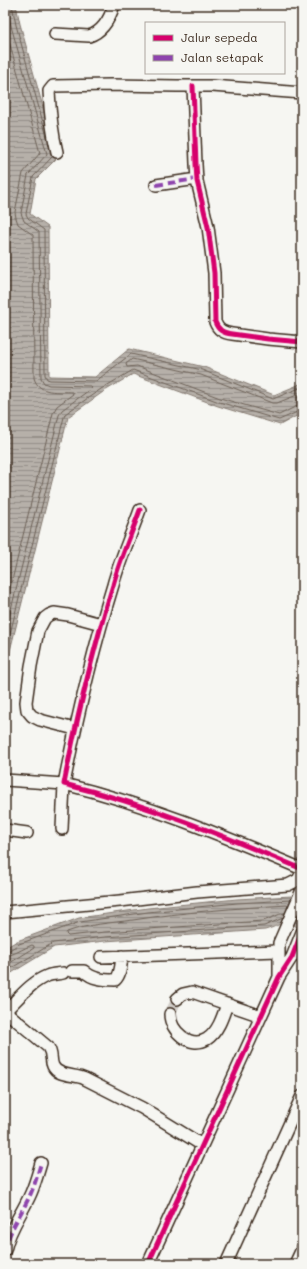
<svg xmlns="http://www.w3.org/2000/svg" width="307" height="1269" font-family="Mali,sans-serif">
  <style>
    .water { fill: url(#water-rules); stroke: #857a71 }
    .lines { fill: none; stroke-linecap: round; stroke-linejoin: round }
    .shore { stroke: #6c6056; stroke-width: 1 }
    .minor-tunnel { stroke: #d1cdc8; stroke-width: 11; stroke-dasharray: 11 5.5; stroke-linecap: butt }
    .minor-casing { stroke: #3b2a1e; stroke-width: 14 }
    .minor { stroke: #f6f6f2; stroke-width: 11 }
    .quiet { stroke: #8e44ad; stroke-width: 4; stroke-dasharray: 8 4; stroke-linecap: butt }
    .cycleway-casing { stroke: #f6f6f2; stroke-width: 8 }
    .cycleway { stroke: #d6006c; stroke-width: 5 }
  </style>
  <defs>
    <pattern id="water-rules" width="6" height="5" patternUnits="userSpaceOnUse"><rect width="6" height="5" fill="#b6b0a9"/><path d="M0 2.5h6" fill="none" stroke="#958f89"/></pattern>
  </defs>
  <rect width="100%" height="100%" fill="#f6f6f2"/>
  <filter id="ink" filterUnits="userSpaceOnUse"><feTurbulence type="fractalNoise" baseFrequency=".025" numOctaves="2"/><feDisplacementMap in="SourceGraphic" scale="8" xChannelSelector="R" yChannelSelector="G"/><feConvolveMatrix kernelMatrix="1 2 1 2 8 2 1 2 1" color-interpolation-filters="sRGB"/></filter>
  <g filter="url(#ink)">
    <path class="water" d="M 5,5 L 16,5 L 20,24 L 57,158 L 36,179 L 30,214 L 48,227 L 49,376 L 95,377 L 129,349 L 204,367 L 274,395 L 298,385 L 302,381 L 302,413 L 280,425 L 218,406 L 133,374 L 103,392 L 68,417 L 5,671 Z
      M 292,896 L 302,900 L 302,929 C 279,918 286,924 265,930 L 105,941 L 54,947 L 5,977 L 5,948 L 17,941 L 79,918 L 148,908 L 237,899 Z"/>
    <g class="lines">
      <path class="shore" d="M 12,5 L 16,25 L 47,137
        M 5,27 L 40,153 L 23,173 L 15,212 L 16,218 L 18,224 L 33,235 L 34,378 C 39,395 58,391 72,392 L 73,394 L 57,406 L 53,413 L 5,609
        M 52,157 L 33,177 L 26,214 L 28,218 L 44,230 L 45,375 L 47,379 L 50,380 L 96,381 L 131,354 L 202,370 L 273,399 L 302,387
        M 302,393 L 277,403 L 272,403 L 201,375 L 132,359 L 126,364 L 127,367 L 137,366 L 220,398 L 279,415 L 297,406 L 302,405
        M 5,634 L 59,415 L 62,410 L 92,388 L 90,386 L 49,385 L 44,383 L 41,378 L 39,232 L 24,221 L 21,213 L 28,175 L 47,154 L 11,26 L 7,5
        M 5,654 L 64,417 L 65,414 L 101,389 L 133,370 L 219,402 L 279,420 L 302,410
        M 285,913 C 277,914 271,919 263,921 L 105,932 L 68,936 L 66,934 L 67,932 C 88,924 111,923 133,920 C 184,912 236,908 288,905
        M 5,951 L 8,951 L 19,944 L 80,922 L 148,912 L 237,903 L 291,900
        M 5,956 C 12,956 24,948 32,945 L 34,946 L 34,948 L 5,966
        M 5,972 L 53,943 L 105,937 L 264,926 L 283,918"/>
      <path class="minor-tunnel" d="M 170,1014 L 177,999"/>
      <defs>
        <path id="minor" d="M 55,34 L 89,36 C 102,32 110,18 114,5
          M 193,86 L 196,164 L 197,181 L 208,227 L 214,273 L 215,322 C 218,330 223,333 232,334 L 268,339 L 302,342
          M 57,152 C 52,132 50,112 49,91 L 53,86 L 111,85 L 177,86 L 212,86 L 302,93
          M 156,185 L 197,179
          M 140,510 C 131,535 120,559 113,585 C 93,650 77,717 64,784 C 147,804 224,836 302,869
          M 75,729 L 40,720 L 32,716 L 27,710 L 26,702 L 31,666 L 38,631 L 45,618 L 49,615 L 54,613 L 68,615 L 101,624
          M 5,780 L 64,784 L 62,829
          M 5,830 L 27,833
          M 5,912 L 120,901 L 197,892 L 288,885 L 298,880 L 302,872
          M 101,957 L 279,951
          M 72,971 L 84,971 C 92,979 103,980 115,980 C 121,975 121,964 122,956
          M 279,976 L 279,943 L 302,890
          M 177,999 L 183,994 L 192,992 L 261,1016
          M 5,1011 L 48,1047 C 53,1054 50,1060 53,1066 C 58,1077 75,1074 85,1079 L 142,1108 L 202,1145
          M 5,1011 C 18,999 31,982 47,976 C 52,974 58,974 63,973
          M 170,1014 C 170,1031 190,1049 207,1039 C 218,1032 223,1016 227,1004
          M 5,1250 C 9,1229 23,1212 31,1193 C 35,1184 38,1173 41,1163
          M 148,1264 L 279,977 L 292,957 L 302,932
          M 226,1264 L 302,1096
          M 295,1264 L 302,1249"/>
      </defs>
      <use href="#minor" class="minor-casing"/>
      <use href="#minor" class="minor"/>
      <path class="quiet" d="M 156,185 L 197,179
        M 5,1250 C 9,1229 23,1212 31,1193 C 35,1184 38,1173 41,1163"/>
      <defs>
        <path id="cycleway" d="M 193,86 L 196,164 L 197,181 L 208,227 L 214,273 L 215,322 C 218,330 223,333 232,334 L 268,339 L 302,342
          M 140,510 C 131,535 120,559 113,585 C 93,650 77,717 64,784 C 147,804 224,836 302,869
          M 148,1264 L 279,977 L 292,957 L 302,932"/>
      </defs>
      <use href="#cycleway" class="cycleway-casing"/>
      <use href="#cycleway" class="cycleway"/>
    </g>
  </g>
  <rect width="307" height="1269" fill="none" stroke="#f6f6f2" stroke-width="20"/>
  <rect x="10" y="10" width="287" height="1249" fill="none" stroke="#3b2a1e" stroke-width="1.5" filter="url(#ink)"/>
  <rect x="145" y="22" width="140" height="52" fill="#f6f6f2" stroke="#aba49d"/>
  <rect x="153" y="35" width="20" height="6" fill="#d6006c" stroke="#aba49d"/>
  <text x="181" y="42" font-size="12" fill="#3b2a1e">Jalur sepeda</text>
  <rect x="153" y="55" width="20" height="6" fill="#8e44ad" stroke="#aba49d"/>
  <text x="181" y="62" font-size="12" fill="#3b2a1e">Jalan setapak</text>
</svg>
